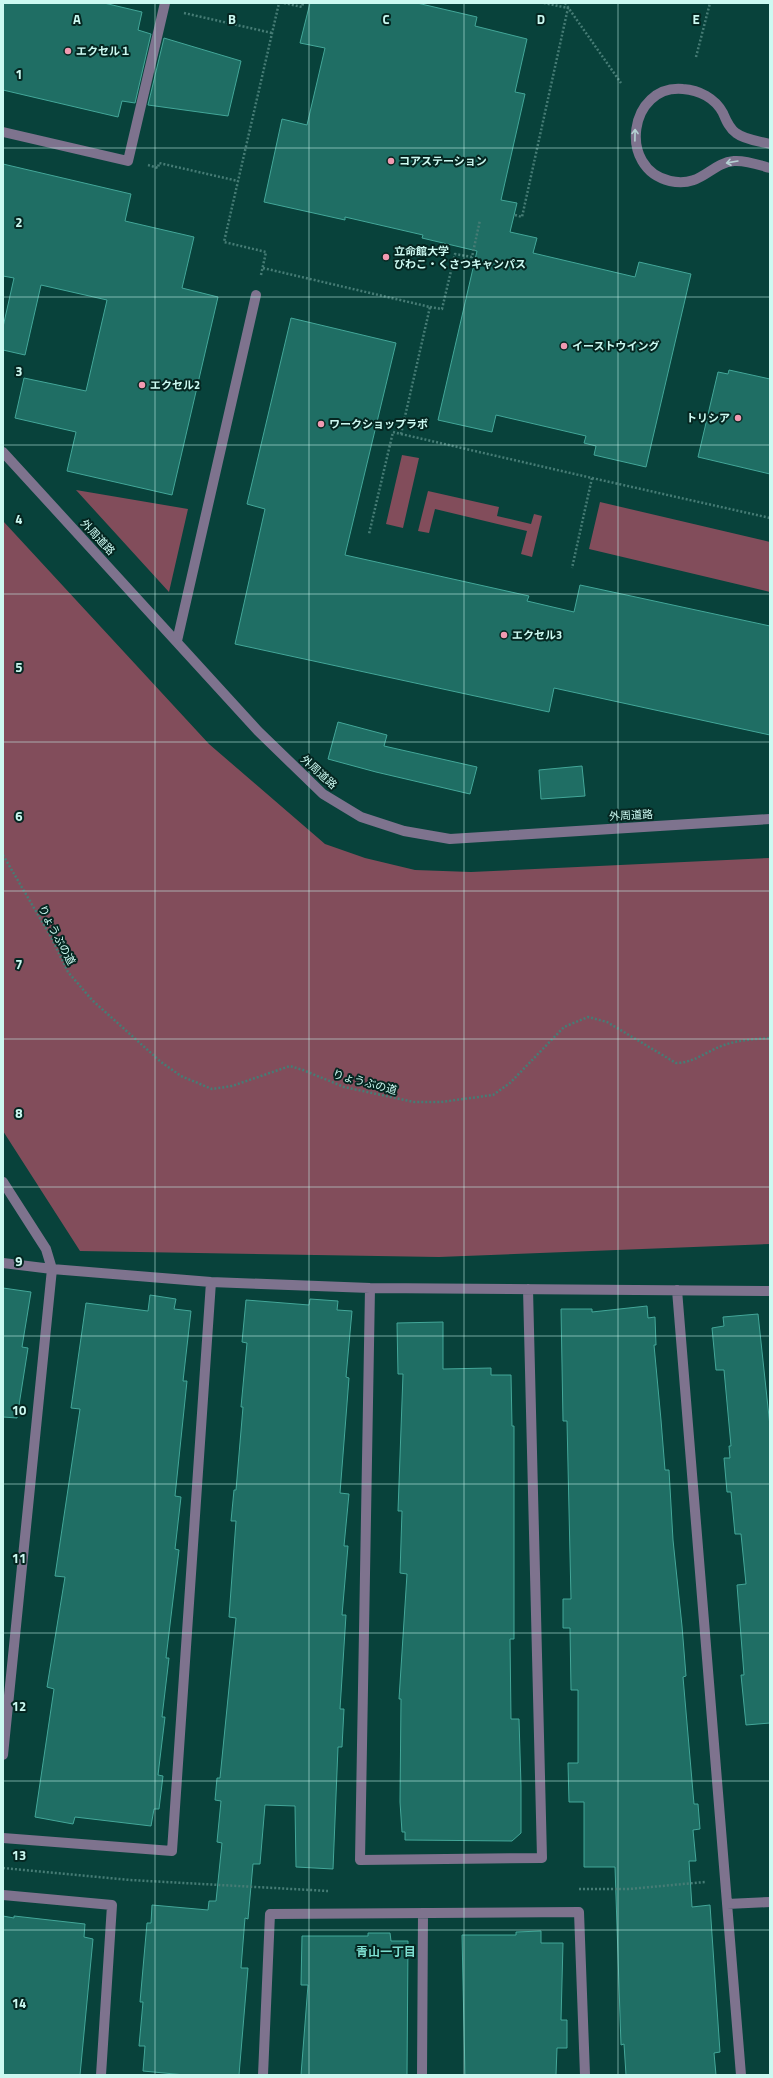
<svg xmlns="http://www.w3.org/2000/svg" width="773" height="2078" font-family="'Titillium Web','Noto Sans JP',sans-serif">
  <style>
    .green { fill: #824d5b }
    .building { fill: #1f6e64; stroke: #43a799 }
    .lines { fill: none; stroke-linecap: round; stroke-linejoin: round }
    .path { stroke: #467c75; stroke-width: 2.5; stroke-dasharray: 2 2; stroke-linecap: butt }
    .minor { stroke: #7e738e; stroke-width: 10 }
    .oneway { stroke: #b5d1d3 }
    .grid { fill: none; stroke: #ccf9f1; stroke-width: 1; stroke-opacity: 0.55 }
    .poi-dot { fill: #f19ab1; stroke: #052621; stroke-width: 1.5 }
    .labels { text-anchor: middle; stroke-width: 4; stroke-linejoin: round; paint-order: stroke }
    .poi-label { font-size: 11px; font-weight: bold; fill: #ccf9f1; stroke: #052621; text-anchor: start }
    .street-label { font-size: 11px; fill: #ccf9f1; stroke: #052621 }
    .neighbourhood-label { font-size: 12px; font-weight: bold; fill: #7dded0; stroke: #052621 }
    .grid-label { font-size: 13px; text-anchor: middle; font-weight: bold; fill: #ccf9f1; stroke: #052621; stroke-width: 4; stroke-linejoin: round; paint-order: stroke }
  </style>
  <rect width="100%" height="100%" fill="#08423b"/>
  <path class="green" d="M 402,455 L 419,458 L 403,528 L 386,524 Z
    M 76,490 L 188,509 L 169,592 Z
    M 428,491 L 499,507 L 497,516 L 531,524 L 534,514 L 542,516 L 532,557 L 521,554 L 527,531 L 435,509 L 429,533 L 418,531 Z
    M 600,502 L 770,542 L 770,592 L 589,549 Z
    M 3,521 L 209,744 L 325,844 L 365,858 L 415,870 L 471,872 L 770,858 L 770,1244 L 439,1257 L 80,1251 L 3,1131 Z"/>
  <path class="building" d="M 3,3 L 104,3 L 142,12 L 138,30 L 151,34 L 135,103 L 122,101 L 118,117 L 3,90 Z
    M 310,3 L 417,3 L 477,17 L 475,26 L 527,39 L 515,92 L 525,94 L 501,200 L 517,203 L 510,232 L 537,238 L 533,253 L 635,277 L 639,262 L 691,274 L 646,467 L 594,455 L 596,446 L 584,443 L 586,436 L 496,415 L 492,432 L 438,420 L 477,251 L 422,238 L 423,235 L 345,217 L 345,220 L 264,202 L 282,119 L 307,125 L 325,48 L 300,43 Z
    M 164,38 L 241,61 L 228,116 L 148,105 Z
    M 3,164 L 131,194 L 125,221 L 194,237 L 182,288 L 218,297 L 172,495 L 67,471 L 76,432 L 15,418 L 24,378 L 86,391 L 107,300 L 41,285 L 25,355 L 3,350 L 3,327 L 14,278 L 3,276 Z
    M 291,318 L 396,343 L 345,555 L 529,596 L 527,601 L 574,612 L 580,585 L 770,626 L 770,735 L 554,688 L 549,712 L 235,644 L 265,509 L 247,504 Z
    M 729,370 L 770,379 L 770,474 L 698,457 L 718,372 L 728,374 Z
    M 338,722 L 387,735 L 384,746 L 477,767 L 470,794 L 376,772 L 328,759 Z
    M 582,766 L 585,796 L 541,799 L 539,770 Z
    M 3,1288 L 31,1292 L 22,1347 L 28,1348 L 17,1418 L 3,1417 Z
    M 150,1295 L 176,1299 L 174,1309 L 191,1311 L 183,1381 L 187,1381 L 175,1496 L 181,1497 L 175,1549 L 179,1550 L 166,1658 L 169,1658 L 162,1717 L 165,1717 L 158,1775 L 163,1776 L 159,1809 L 154,1809 L 151,1826 L 75,1817 L 73,1824 L 35,1817 L 54,1689 L 47,1687 L 65,1577 L 55,1576 L 80,1409 L 71,1408 L 86,1303 L 148,1311 Z
    M 310,1299 L 338,1301 L 337,1310 L 352,1311 L 346,1377 L 349,1378 L 340,1493 L 349,1494 L 344,1546 L 348,1546 L 342,1615 L 346,1615 L 340,1709 L 344,1709 L 342,1747 L 338,1747 L 333,1869 L 296,1867 L 295,1806 L 265,1805 L 260,1864 L 253,1864 L 248,1919 L 245,1918 L 241,1968 L 248,1968 L 239,2075 L 185,2075 L 143,2071 L 145,2046 L 139,2046 L 143,2002 L 140,2002 L 147,1923 L 151,1923 L 152,1905 L 208,1910 L 209,1901 L 216,1901 L 222,1843 L 217,1842 L 221,1801 L 215,1800 L 217,1778 L 220,1778 L 236,1618 L 229,1617 L 236,1521 L 231,1521 L 234,1490 L 236,1490 L 243,1407 L 241,1407 L 247,1343 L 242,1342 L 246,1300 L 309,1305 Z
    M 647,1306 L 648,1318 L 655,1317 L 656,1345 L 654,1345 L 661,1420 L 665,1470 L 669,1470 L 673,1540 L 682,1626 L 686,1676 L 683,1677 L 694,1804 L 698,1804 L 700,1829 L 693,1830 L 696,1861 L 689,1861 L 692,1907 L 710,1905 L 720,2052 L 714,2053 L 716,2075 L 626,2075 L 624,2044 L 621,2045 L 615,1867 L 584,1867 L 584,1802 L 569,1802 L 568,1763 L 578,1763 L 578,1690 L 571,1690 L 570,1628 L 563,1628 L 563,1599 L 571,1599 L 567,1421 L 563,1421 L 561,1309 L 592,1309 L 592,1312 Z
    M 758,1314 L 770,1426 L 770,1723 L 746,1725 L 741,1675 L 744,1675 L 737,1585 L 746,1584 L 741,1534 L 735,1534 L 731,1492 L 727,1492 L 724,1458 L 730,1458 L 729,1446 L 731,1446 L 724,1370 L 716,1370 L 712,1328 L 724,1326 L 723,1317 Z
    M 443,1322 L 443,1369 L 491,1368 L 491,1375 L 511,1375 L 512,1426 L 514,1426 L 514,1639 L 510,1639 L 511,1719 L 519,1719 L 521,1786 L 521,1833 L 512,1841 L 405,1840 L 405,1832 L 402,1832 L 400,1802 L 401,1699 L 399,1699 L 407,1574 L 400,1573 L 402,1511 L 398,1511 L 403,1374 L 398,1374 L 397,1323 Z
    M 3,1916 L 14,1918 L 14,1916 L 85,1924 L 84,1937 L 93,1939 L 80,2075 L 3,2075 Z
    M 541,1931 L 541,1943 L 563,1943 L 561,2020 L 567,2020 L 567,2048 L 557,2048 L 556,2075 L 465,2075 L 462,1935 L 516,1935 L 516,1932 Z
    M 368,1933 L 390,1933 L 391,1941 L 408,1941 L 407,2075 L 301,2075 L 308,1985 L 301,1985 L 302,1936 L 368,1936 Z"/>
  <g class="lines">
    <path class="path" d="M 284,3 L 302,7 L 303,3
      M 565,3 L 621,83
      M 184,13 L 272,33
      M 696,57 L 710,3
      M 148,165 L 158,168 L 159,163 L 238,181
      M 515,215 L 522,217 L 568,8 L 544,3
      M 263,268 L 430,307 L 401,434 L 393,432 L 369,534
      M 261,275 L 266,252 L 224,242 L 279,3
      M 430,307 L 442,309 L 455,254 L 472,257 L 480,220
      M 401,434 L 592,478 L 572,568
      M 592,478 L 770,518
      M 3,855 L 51,937 L 68,972 L 92,1000 L 161,1062 L 181,1076 L 212,1089 L 232,1086 L 290,1066 L 303,1070 L 344,1087 L 414,1102 L 441,1102 L 493,1095 L 510,1083 L 564,1027 L 588,1017 L 607,1022 L 676,1063 C 694,1063 707,1051 724,1045 C 739,1040 755,1039 770,1038
      M 3,1868 L 130,1880 L 328,1891
      M 579,1889 L 629,1889 L 705,1882"/>
    <path class="minor" d="M 3,132 L 128,161 L 165,3
      M 770,144 C 759,141 745,140 736,133 C 729,128 726,120 723,113 C 715,98 699,90 683,89 C 629,84 617,169 670,181 C 702,188 710,163 734,161 C 746,160 759,165 770,168
      M 3,452 L 258,731 L 323,794 L 361,817 L 404,831 L 450,839 L 770,819
      M 177,641 L 256,295
      M 3,1182 L 46,1249 L 52,1269 L 211,1282 L 370,1288 L 770,1291
      M 3,1263 L 52,1269 L 3,1755
      M 370,1288 L 360,1860 L 542,1858 L 528,1289
      M 677,1290 L 741,2075
      M 3,1838 L 172,1851 L 211,1282
      M 3,1895 L 112,1905 L 101,2075
      M 727,1904 L 770,1902
      M 263,2075 L 270,1914 L 579,1912 L 585,2075
      M 422,2075 L 423,1913"/>
  </g>
  <defs><path id="oneway-shaft" d="M-6 0H5M1.5-3L5.5 0L1.5 3" fill="none" stroke-width="1.6" stroke-linecap="round" stroke-linejoin="round"/></defs>
  <g class="oneway">
    <use href="#oneway-shaft" transform="translate(635 135) rotate(-89)"/>
    <use href="#oneway-shaft" transform="translate(732 162) rotate(170)"/>
  </g>
  <path class="grid" d="M 155,3 L 155,2075M 309,3 L 309,2075M 464,3 L 464,2075M 618,3 L 618,2075M 3,148 L 770,148M 3,297 L 770,297M 3,445 L 770,445M 3,594 L 770,594M 3,742 L 770,742M 3,891 L 770,891M 3,1039 L 770,1039M 3,1187 L 770,1187M 3,1336 L 770,1336M 3,1484 L 770,1484M 3,1633 L 770,1633M 3,1781 L 770,1781M 3,1930 L 770,1930"/>
  <g class="poi-dot">
    <circle cx="68" cy="51" r="4"/>
    <circle cx="391" cy="161" r="4"/>
    <circle cx="386" cy="257" r="4"/>
    <circle cx="564" cy="346" r="4"/>
    <circle cx="142" cy="385" r="4"/>
    <circle cx="738" cy="418" r="4"/>
    <circle cx="321" cy="424" r="4"/>
    <circle cx="504" cy="635" r="4"/>
  </g>
  <g class="labels">
    <g class="poi-label">
      <text x="76" y="55">エクセル１</text>
      <text x="399" y="165">コアステーション</text>
      <text x="394" y="255">立命館大学<tspan x="394" dy="13">びわこ・くさつキャンパス</tspan></text>
      <text x="572" y="350">イーストウイング</text>
      <text x="150" y="389">エクセル2</text>
      <text x="730" y="422" text-anchor="end">トリシア</text>
      <text x="329" y="428">ワークショップラボ</text>
      <text x="512" y="639">エクセル3</text>
    </g>
    <g class="street-label">
      <text transform="translate(98 537) rotate(47)" y="4">外周道路</text>
      <text transform="translate(319 772) rotate(42)" y="4">外周道路</text>
      <text transform="translate(631 815) rotate(-3)" y="4">外周道路</text>
      <text transform="translate(57 935) rotate(62)" y="4">りょうぶの道</text>
      <text transform="translate(365 1082) rotate(15)" y="4">りょうぶの道</text>
    </g>
    <g class="neighbourhood-label">
      <text x="386" y="1956">青山一丁目</text>
    </g>
  </g>
  <g class="grid-label">
    <text x="77" y="24">A</text>
    <text x="232" y="24">B</text>
    <text x="386" y="24">C</text>
    <text x="541" y="24">D</text>
    <text x="696" y="24">E</text>
    <text x="19" y="79">1</text>
    <text x="19" y="227">2</text>
    <text x="19" y="376">3</text>
    <text x="19" y="524">4</text>
    <text x="19" y="672">5</text>
    <text x="19" y="821">6</text>
    <text x="19" y="969">7</text>
    <text x="19" y="1118">8</text>
    <text x="19" y="1266">9</text>
    <text x="19" y="1415">10</text>
    <text x="19" y="1563">11</text>
    <text x="19" y="1711">12</text>
    <text x="19" y="1860">13</text>
    <text x="19" y="2008">14</text>
  </g>
  <rect width="773" height="2078" fill="none" stroke="#ccf9f1" stroke-width="8"/>
</svg>
